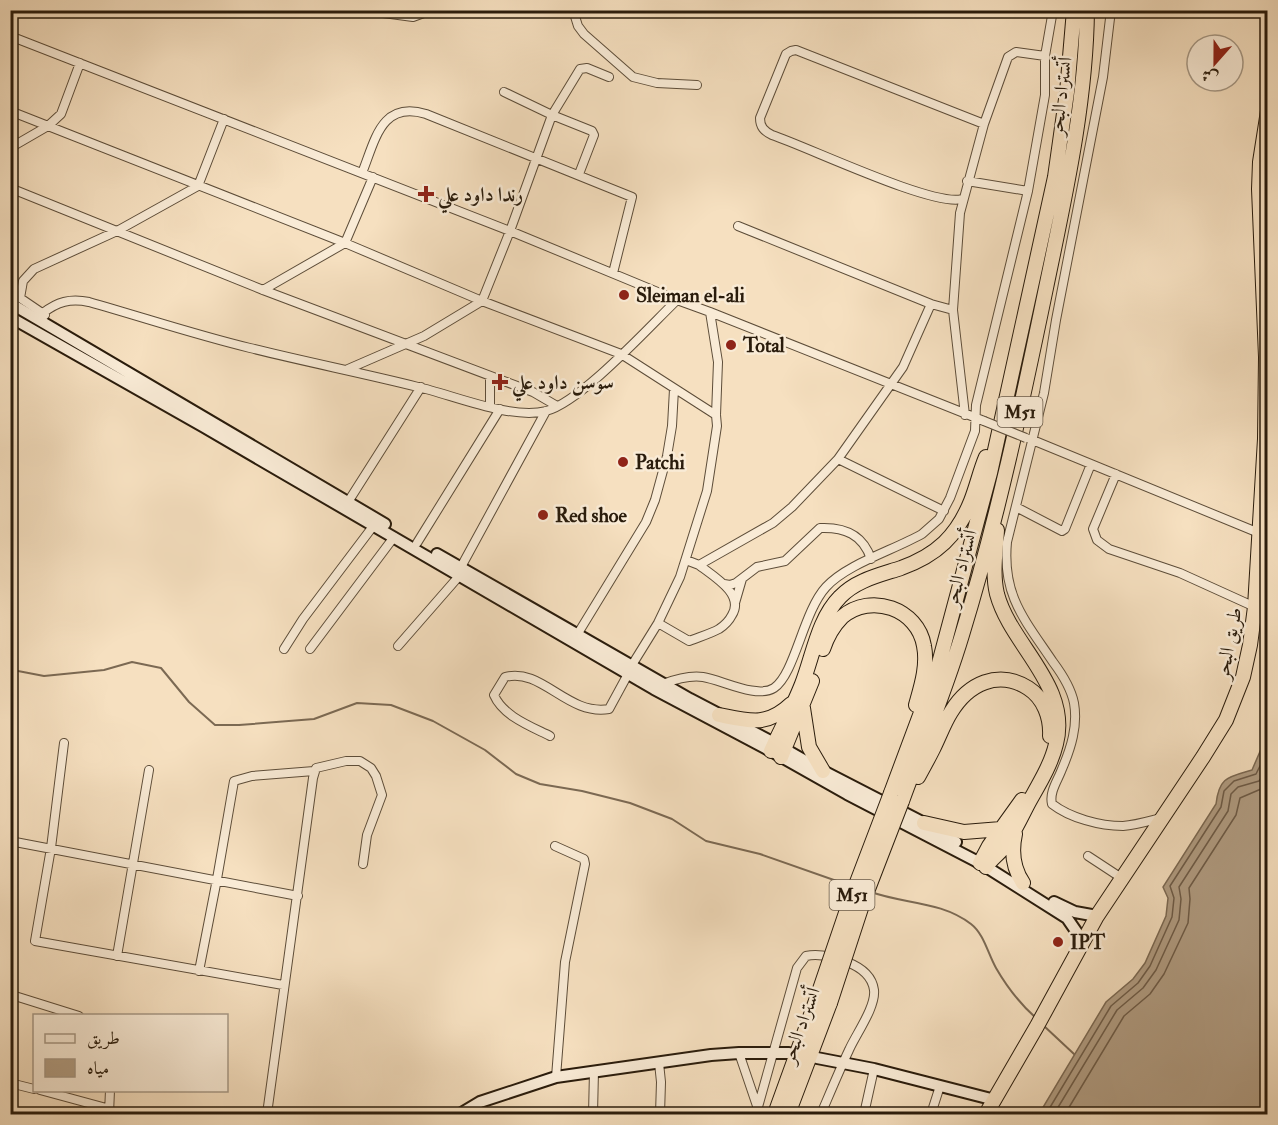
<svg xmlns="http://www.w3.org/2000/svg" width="1278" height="1125" font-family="'IM FELL Double Pica',Amiri,serif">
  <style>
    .water { fill: #b19d83; stroke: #7b6953; stroke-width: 1.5 }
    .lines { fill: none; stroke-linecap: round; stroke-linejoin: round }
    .shore { stroke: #6e5c48; stroke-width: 1.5 }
    .stream { stroke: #7b6953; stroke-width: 2 }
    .street-casing { stroke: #5d4d39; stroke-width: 10 }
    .secondary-casing { stroke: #2a1c0c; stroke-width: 14 }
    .highway-casing { stroke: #2a1c0c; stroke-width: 16 }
    .street { stroke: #f9ebd6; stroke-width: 8 }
    .secondary { stroke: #f9ebd6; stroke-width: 10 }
    .highway { stroke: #f6e0c0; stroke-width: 14 }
    .street-bridge-casing { stroke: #5d4d39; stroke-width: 10; stroke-linecap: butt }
    .highway-bridge-casing { stroke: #2a1c0c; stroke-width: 16; stroke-linecap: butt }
    .street-bridge { stroke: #f9ebd6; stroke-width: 8 }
    .highway-bridge { stroke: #f6e0c0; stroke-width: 14 }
    .poi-dot { fill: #8f2418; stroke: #f9ebd6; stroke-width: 2 }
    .labels { text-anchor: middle; stroke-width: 5; stroke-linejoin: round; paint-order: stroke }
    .shield { fill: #f9ebd6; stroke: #685a49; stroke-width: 1.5 }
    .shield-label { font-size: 18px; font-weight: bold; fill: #2a1c0c }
    .street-label { font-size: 20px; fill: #2a1c0c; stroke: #f9ebd6 }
    .poi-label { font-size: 20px; font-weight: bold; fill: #2a1c0c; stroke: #f9ebd6; text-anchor: start }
  </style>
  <rect width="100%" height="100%" fill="#f6e0c0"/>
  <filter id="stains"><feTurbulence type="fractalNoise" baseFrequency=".00333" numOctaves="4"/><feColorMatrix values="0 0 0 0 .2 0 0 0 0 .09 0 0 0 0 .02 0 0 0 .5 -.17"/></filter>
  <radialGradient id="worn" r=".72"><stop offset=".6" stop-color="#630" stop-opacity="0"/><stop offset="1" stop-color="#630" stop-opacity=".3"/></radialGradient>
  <path class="water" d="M 1267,711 L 1267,1114 L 1039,1114 L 1106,1002 L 1133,979 L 1145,963 L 1166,916 L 1168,898 L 1163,887 L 1216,804 C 1219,777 1228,777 1252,770 L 1265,740 Z"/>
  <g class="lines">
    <path class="shore" d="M 1046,1114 L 1111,1006 L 1138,983 L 1150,966 L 1172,917 L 1174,898 L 1170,886 L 1221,807 L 1224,791 L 1234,781 L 1256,774 L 1268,750
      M 1054,1114 L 1117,1010 L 1143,988 L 1156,970 L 1179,920 L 1181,899 L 1179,887 L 1228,811 L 1231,794 L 1238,787 L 1259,781 L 1268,768
      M 1065,1114 L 1124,1016 L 1150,994 L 1164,974 L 1188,923 L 1190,899 L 1189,888 L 1236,815 L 1240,798 L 1268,786"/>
    <path class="stream" d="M 10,664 L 18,671 L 44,676 L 104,670 L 132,662 L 161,668 L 189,702 L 215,725 L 239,725 L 314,719 L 357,703 L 391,705 L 433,721 L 485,750 L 516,774 L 540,784 L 582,791 L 630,803 L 672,819 L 706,841 L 760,854 L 851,886
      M 871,892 C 904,904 941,901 971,924 C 984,934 988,954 996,968 C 1007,987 1019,1003 1036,1018
      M 1044,1026 L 1074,1054"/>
    <defs>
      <path id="street" d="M 361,10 L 413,17 L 432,10
        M 573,10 L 578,26 L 584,34 L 633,77 L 657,83 L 697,85
        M 1111,10 L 1103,77 L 1056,320 L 1044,393 L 1007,542 C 1002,596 1025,620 1053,662 C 1062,674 1071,688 1074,703 C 1078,726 1071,748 1062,769 C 1058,780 1049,792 1052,804 C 1070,818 1100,826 1123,826 C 1136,825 1149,821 1161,818
        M 10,36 L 510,231 L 677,300 L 710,312 L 984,421
        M 504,92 L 552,115 L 580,69 L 587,68 L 609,77
        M 10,111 L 345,243 L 482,301 L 621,354 L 716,415
        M 10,148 L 48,126 L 61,114 L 80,63
        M 362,173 C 375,141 381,100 426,114 L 632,197 L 613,273
        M 967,181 L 1028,191
        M 10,188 L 263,290 L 533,392 L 557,406
        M 962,199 C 933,207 808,147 772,135 C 764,131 760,127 760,118 L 786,54 L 791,51 L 796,50 L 984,124
        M 738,226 L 931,304
        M 263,290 L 345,243 L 373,177
        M 10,297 L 20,298 L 45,315
        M 20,298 L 23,281 L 34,269 L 117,231 L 198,186 L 224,119
        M 43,313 C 57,302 70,298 89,302 C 142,317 196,335 250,348 C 306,362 362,373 418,387 C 453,395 511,420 546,411 C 581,402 648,328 677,300
        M 348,369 L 424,336 L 482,301 L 510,231 L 552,115 L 592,131 L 594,135 L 579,174
        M 490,407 L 490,376
        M 965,415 L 953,310 L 960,213 L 984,124 L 1008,57 L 1016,52 L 1045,56
        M 1030,439 L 1259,533
        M 838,459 L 944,511
        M 1116,474 L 1093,529 L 1097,540 L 1109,549 L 1180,573 L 1255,607
        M 348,502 L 421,387
        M 1016,507 L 1062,531 L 1065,529 L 1091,464
        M 417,543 L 500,409
        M 686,560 L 699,565 L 773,523 L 792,507 L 838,459 L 903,367 L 931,304 L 953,310
        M 461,567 L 546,411
        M 724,584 L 730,585 L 736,583 L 757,567 L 785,561 L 820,528 C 844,527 863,534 871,559
        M 735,603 L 742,579
        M 658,623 L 689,641 C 699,637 710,634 719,629 C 725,625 729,621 732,615 C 745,594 713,576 699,565
        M 577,635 L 646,522 L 655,500 L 667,456 L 672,426 L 674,389
        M 398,646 L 460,575
        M 284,649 L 303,619 L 374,525
        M 310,649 L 394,537
        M 632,665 L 658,623 L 680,577 L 707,491 L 717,426 L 716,415 L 718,362 L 710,312
        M 663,684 C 676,679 689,675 703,677 C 722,680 757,699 774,688 C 795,674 803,612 826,587 C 847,564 894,550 922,534 L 939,519 L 950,498 L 975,431 L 976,405 L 1028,191 L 1045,95 L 1045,56 L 1053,10
        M 550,736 C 530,726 503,716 494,695 L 505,677 C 542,667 567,716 609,709 L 628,674
        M 64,743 L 51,848 L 35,941 L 283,985
        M 10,841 L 298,896
        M 555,846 L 584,859 L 585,864 L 565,962 L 556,1077
        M 1088,856 L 1123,879
        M 117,956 L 149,770
        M 199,971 L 217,879 L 234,781 L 252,776 L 314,771
        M 15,996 L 79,1016
        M 739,1053 L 757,1106
        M 659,1063 L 661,1082 L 660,1114
        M 10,1083 L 34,1089
        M 40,1090 L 110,1109
        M 109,1114 L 110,1090
        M 267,1114 L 313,778 L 316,768 L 346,761 L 360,761 L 371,768 L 376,776 L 382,795 L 367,835 L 363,864
        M 593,1114 L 594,1071
        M 756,1114 L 797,968 L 806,956 C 820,953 834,957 847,962 C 860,967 872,975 874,990 C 876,1007 856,1034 849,1050 C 839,1071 830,1093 821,1114
        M 864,1114 L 874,1069
        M 931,1114 L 940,1086"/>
      <path id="secondary" d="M 10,303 L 385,524
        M 10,317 L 204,427 L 654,689 L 771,751 L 847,794 L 980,863 L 1067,918 L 1078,934 L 1077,950
        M 437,554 L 690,699 L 774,743 L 823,771 L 924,823 L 956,842
        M 1054,902 L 1075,912 L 1097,916
        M 817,1058 L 874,1069 L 995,1100
        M 460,1114 L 480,1102 L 556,1077 L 711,1055 L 739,1053 L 789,1053"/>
      <path id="highway" d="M 823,649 C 827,637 833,626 842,617 C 871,592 918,609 924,646 C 928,666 921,687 916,705
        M 803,708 L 809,747 L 823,771
        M 719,715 C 749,721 767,727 791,704
        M 771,751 C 781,729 793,707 802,684 C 813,656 818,619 840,597 C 856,580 880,575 901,568 C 937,555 957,536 971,501 C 977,486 980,471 986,457
        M 781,757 L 812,681
        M 918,777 C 923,768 928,759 933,749 C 939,737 944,723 951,712 C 968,684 998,669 1028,688 C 1044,698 1051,718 1050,736
        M 891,793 L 938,667 L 990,473 L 1055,177 L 1067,92 L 1074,10
        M 902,801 C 922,746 945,692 962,635 C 997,521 1022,404 1046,288 C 1065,196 1086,104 1087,10
        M 924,823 L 964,832 L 1001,829
        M 1015,834 C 1011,852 1013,868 1023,883
        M 980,863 L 989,846 L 1022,800
        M 986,867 C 991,859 999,854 1004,847 C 1014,833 1021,817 1029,802 C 1039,784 1051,765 1056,744 C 1071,685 1011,646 997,594 C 992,573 996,551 997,530
        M 775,1114 L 817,998
        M 788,1114 L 830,1003
        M 986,1114 L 1037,1026 L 1097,916 L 1203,757 L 1226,720 L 1243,677 L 1250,645 L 1255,607 L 1265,439 L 1266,357 L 1259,189 L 1260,162 L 1268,111"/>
    </defs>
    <use href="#street" class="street-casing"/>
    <use href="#secondary" class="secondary-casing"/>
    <use href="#highway" class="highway-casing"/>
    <use href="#street" class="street"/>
    <use href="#secondary" class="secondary"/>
    <use href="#highway" class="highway"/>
    <defs>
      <path id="street-bridge" d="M 984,421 L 1026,438"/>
      <path id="highway-bridge" d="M 817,998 L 851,898 L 891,793
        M 830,1003 L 863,902 L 902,801"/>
    </defs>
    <use href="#street-bridge" class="street-bridge-casing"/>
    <use href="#highway-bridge" class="highway-bridge-casing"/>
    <use href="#street-bridge" class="street-bridge"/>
    <use href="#highway-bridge" class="highway-bridge"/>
  </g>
  <g class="poi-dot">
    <path d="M423 185h6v6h6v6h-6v6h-6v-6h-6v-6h6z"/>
    <circle cx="624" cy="295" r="6"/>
    <circle cx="731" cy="345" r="6"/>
    <path d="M497 373h6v6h6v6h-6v6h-6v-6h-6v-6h6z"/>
    <circle cx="623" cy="462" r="6"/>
    <circle cx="543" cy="515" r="6"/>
    <circle cx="1058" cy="942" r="6"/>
  </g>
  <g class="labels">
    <g class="shield">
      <rect x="997.5" y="397" width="45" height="30" rx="4.5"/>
      <rect x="829.5" y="880" width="45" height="30" rx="4.5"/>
    </g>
    <g class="shield-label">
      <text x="1020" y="418">M51</text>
      <text x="852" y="901">M51</text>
    </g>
    <g class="street-label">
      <text transform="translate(1060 96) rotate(-83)" y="7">أتستراد البحر</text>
      <text transform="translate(960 568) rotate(-75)" y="7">أتستراد البحر</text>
      <text transform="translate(1228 643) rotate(-79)" y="7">طريق البحر</text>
      <text transform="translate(800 1025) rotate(-70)" y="7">أتستراد البحر</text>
    </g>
    <g class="poi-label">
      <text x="438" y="201">رندا داود علي</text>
      <text x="636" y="302">Sleiman el-ali</text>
      <text x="743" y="352">Total</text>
      <text x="512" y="389">سوسن داود علي</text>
      <text x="635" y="469">Patchi</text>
      <text x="555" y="522">Red shoe</text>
      <text x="1070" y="949">IPT</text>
    </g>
  </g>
  <rect width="1278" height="1125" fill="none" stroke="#f6e0c0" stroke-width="36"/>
  <rect x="12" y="12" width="1254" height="1101" fill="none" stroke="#2a1c0c" stroke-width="3"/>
  <rect x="18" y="18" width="1242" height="1089" fill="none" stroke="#2a1c0c" stroke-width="1.5"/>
  <rect x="33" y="1014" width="195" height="78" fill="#f9ebd6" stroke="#a69885" stroke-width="1.5"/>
  <rect x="45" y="1034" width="30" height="9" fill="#f9ebd6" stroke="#a69885" stroke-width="1.5"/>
  <text x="87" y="1044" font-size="18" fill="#2a1c0c">طريق</text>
  <rect x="45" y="1059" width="30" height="18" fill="#b19d83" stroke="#a69885" stroke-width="1.5"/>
  <text x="87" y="1074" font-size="18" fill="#2a1c0c">مياه</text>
  <g transform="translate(1215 63) rotate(201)"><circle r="28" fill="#f9ebd6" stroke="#a69885" stroke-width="1.5"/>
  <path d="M0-4.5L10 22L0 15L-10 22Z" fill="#8f2418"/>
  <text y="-9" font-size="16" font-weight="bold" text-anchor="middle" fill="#2a1c0c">ش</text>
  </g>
  <rect width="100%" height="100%" filter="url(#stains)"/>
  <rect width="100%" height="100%" fill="url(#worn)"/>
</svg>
